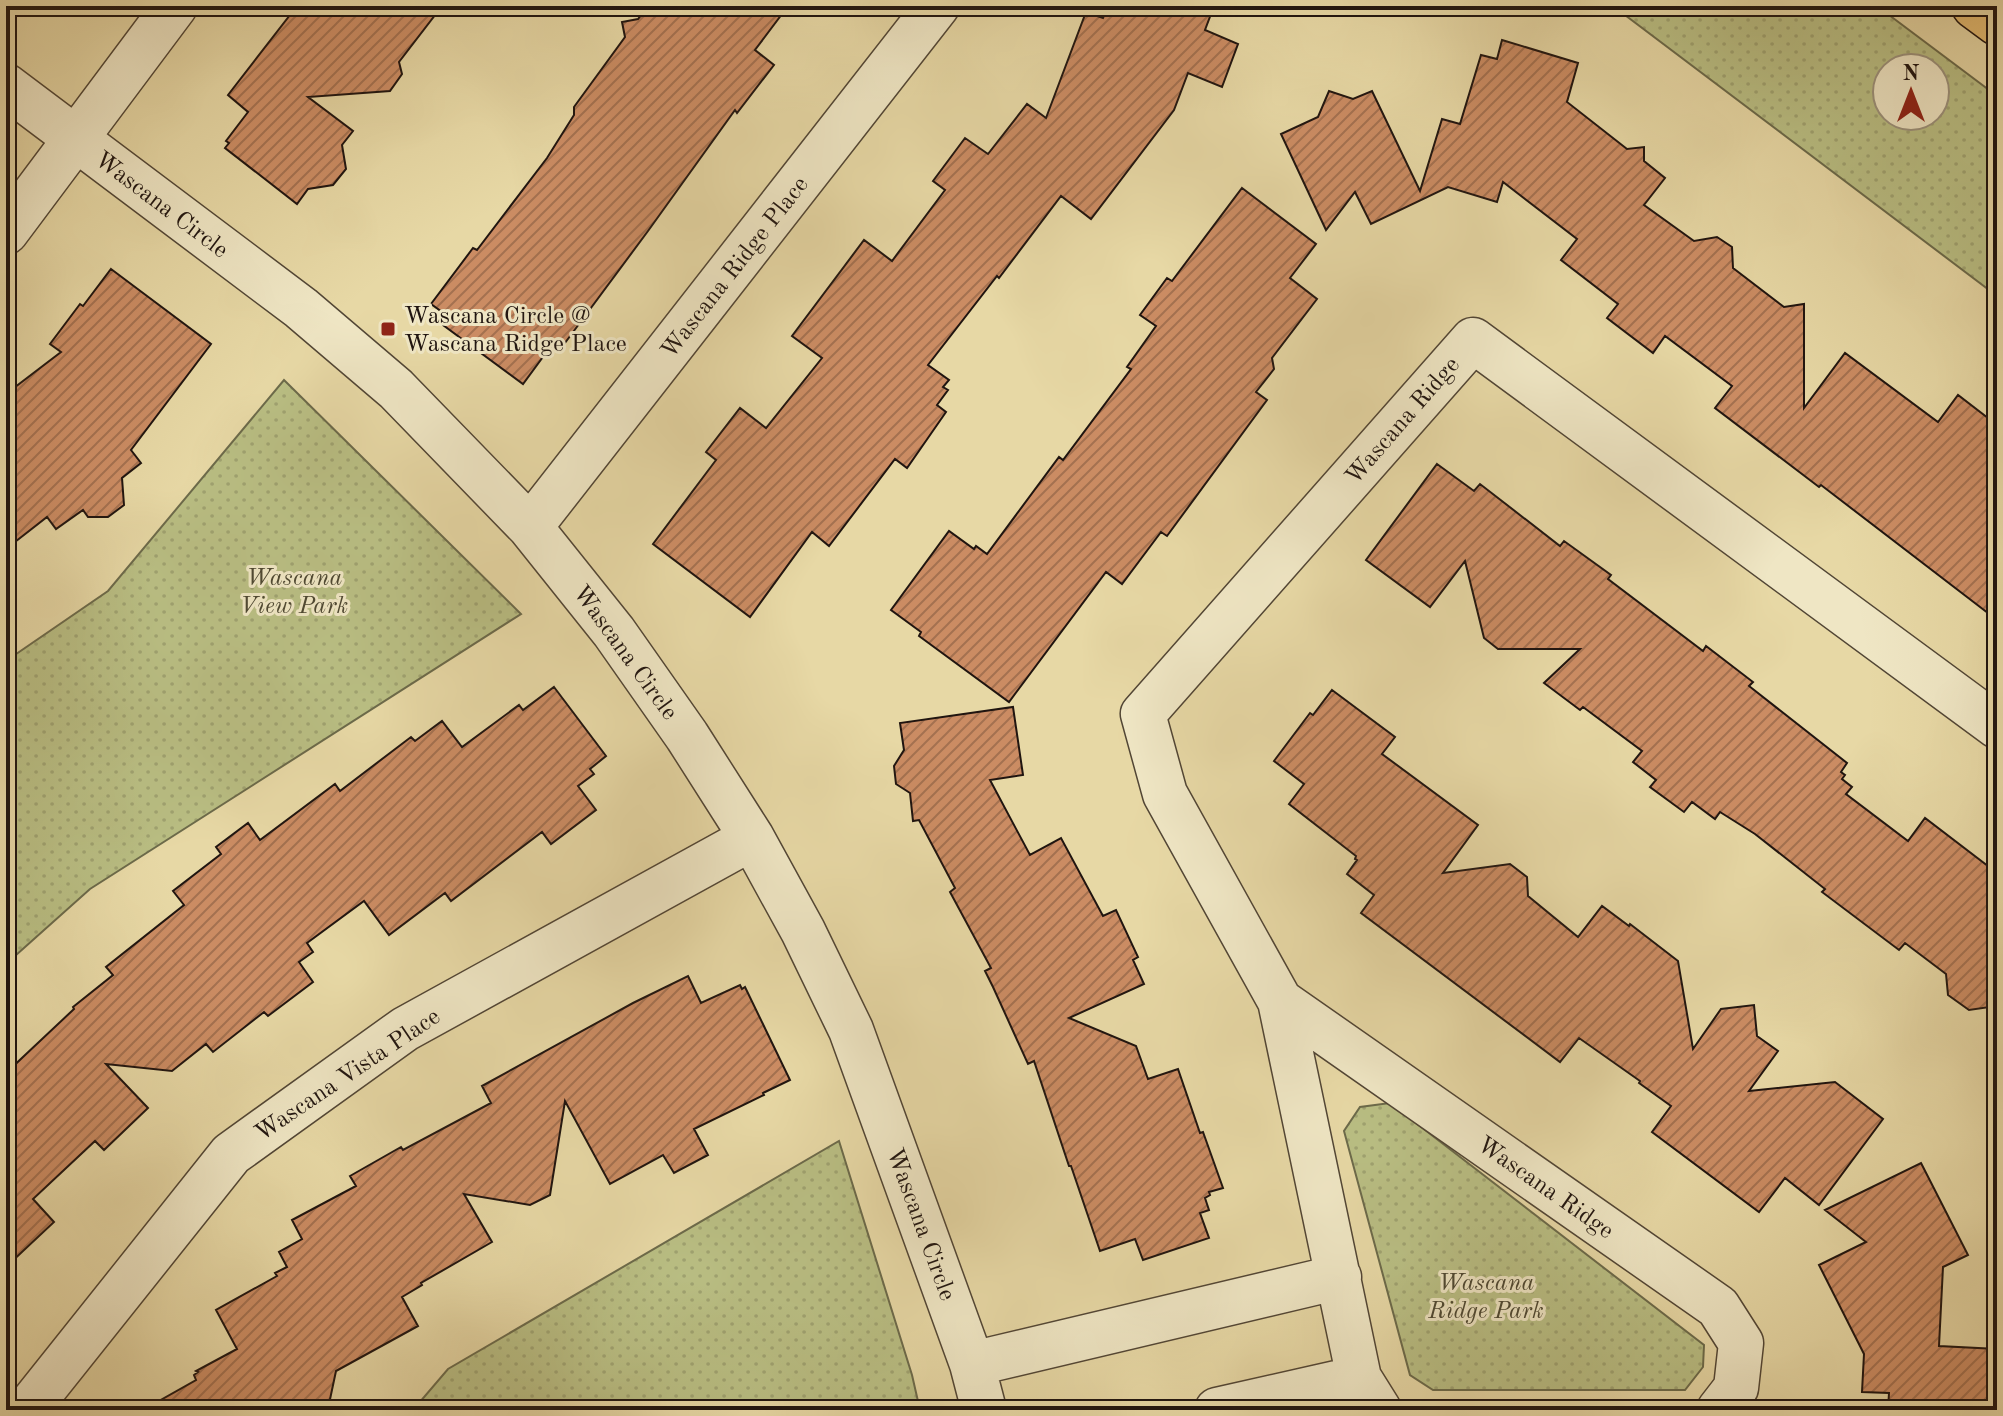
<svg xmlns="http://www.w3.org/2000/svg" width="2003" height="1416" font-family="'Old Standard TT',serif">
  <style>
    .grass { fill: url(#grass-dots); stroke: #6c6a4a; stroke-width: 2; fill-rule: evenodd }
    .building { fill: url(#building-hatch); stroke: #201510; stroke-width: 2 }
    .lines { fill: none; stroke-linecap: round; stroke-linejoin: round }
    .minor-casing { stroke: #524635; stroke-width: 47 }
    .major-casing { stroke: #201510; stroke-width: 47 }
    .minor { stroke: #efe6c4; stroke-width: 44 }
    .major { stroke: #e4bc72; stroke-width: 44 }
    .poi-dot { fill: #8f2418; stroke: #efe6c4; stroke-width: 3 }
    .labels { text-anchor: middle; stroke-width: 6; stroke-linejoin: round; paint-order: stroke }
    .street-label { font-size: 24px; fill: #201510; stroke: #efe6c4 }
    .poi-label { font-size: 24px; fill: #201510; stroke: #efe6c4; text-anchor: start }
    .park-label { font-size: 24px; font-style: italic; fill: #4e4832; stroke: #efe6c4 }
  </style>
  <defs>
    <pattern id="grass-dots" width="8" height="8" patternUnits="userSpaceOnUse" patternTransform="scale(2)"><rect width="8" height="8" fill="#b9be83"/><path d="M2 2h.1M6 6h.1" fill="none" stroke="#9fa270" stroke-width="1.8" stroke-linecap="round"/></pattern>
    <pattern id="building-hatch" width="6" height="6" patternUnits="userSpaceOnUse" patternTransform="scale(2)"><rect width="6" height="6" fill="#cb8c63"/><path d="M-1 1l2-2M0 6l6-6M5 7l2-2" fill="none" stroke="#a47150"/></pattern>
  </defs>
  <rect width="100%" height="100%" fill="#e7d8a5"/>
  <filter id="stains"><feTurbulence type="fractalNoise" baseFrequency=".0025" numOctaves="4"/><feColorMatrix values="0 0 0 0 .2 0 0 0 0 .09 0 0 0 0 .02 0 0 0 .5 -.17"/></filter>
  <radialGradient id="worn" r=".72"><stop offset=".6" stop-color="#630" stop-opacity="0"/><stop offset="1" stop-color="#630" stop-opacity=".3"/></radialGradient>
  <path class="grass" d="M 1613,6 L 1877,6 L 1997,96 L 1997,296 ZM 1887,68 L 1935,68 L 1935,116 L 1887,116 Z
    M 284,380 L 521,614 L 90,889 L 6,964 L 6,661 L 108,591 Z
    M 1390,1103 L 1704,1345 L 1703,1367 L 1685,1390 L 1433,1390 L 1410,1375 L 1344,1131 L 1360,1107 Z
    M 839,1141 L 912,1375 L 920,1410 L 413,1410 L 448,1369 Z"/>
  <path class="building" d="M 297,6 L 442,6 L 399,62 L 402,74 L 390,91 L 308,97 L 353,131 L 342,145 L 346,169 L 333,185 L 308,189 L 297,204 L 225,148 L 229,143 L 226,141 L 248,112 L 228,95 Z
    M 648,6 L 788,6 L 755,50 L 774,65 L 737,113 L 735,110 L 648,231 L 559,351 L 551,346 L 523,384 L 443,325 L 449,317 L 431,304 L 473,248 L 477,250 L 547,158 L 574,115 L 574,107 L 625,37 L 622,22 L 638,19 Z
    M 1108,6 L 1214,6 L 1205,30 L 1238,44 L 1222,87 L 1188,73 L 1174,110 L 1091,219 L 1061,196 L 999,278 L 997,276 L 928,365 L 949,380 L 943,387 L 948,390 L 937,405 L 946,412 L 921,448 L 907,468 L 895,459 L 829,546 L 812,532 L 750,617 L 653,544 L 716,460 L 706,452 L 740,408 L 766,428 L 822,358 L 792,336 L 864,240 L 892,261 L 945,190 L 933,181 L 965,138 L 988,154 L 1027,104 L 1046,118 L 1086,12 L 1103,18 Z
    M 1502,40 L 1578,63 L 1567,102 L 1627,149 L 1644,147 L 1644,161 L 1665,178 L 1644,205 L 1694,241 L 1717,237 L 1732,247 L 1733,268 L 1784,307 L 1804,304 L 1804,408 L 1845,353 L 1938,422 L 1958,395 L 1997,425 L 1997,620 L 1821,485 L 1819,487 L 1715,408 L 1732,386 L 1665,336 L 1653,353 L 1607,318 L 1618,304 L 1561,260 L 1577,239 L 1503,182 L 1497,202 L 1448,187 L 1371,224 L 1355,192 L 1326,230 L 1281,134 L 1318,117 L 1329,91 L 1353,99 L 1372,91 L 1420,191 L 1442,119 L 1460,124 L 1481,55 L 1497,59 Z
    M 1242,188 L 1316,244 L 1290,278 L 1317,299 L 1272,358 L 1274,369 L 1256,392 L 1267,400 L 1167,536 L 1161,532 L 1122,584 L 1106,572 L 1009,702 L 919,636 L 921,632 L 891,610 L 949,531 L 974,549 L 976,546 L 987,554 L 1059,457 L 1063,460 L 1131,369 L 1127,367 L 1156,326 L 1140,315 L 1167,278 L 1172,281 Z
    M 111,269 L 211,344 L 131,450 L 141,463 L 122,478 L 124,505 L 108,517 L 88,517 L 83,510 L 56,529 L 47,517 L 6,549 L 6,394 L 61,352 L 50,344 L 80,304 L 83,306 Z
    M 1437,464 L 1474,491 L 1480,484 L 1560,546 L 1564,541 L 1611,575 L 1608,579 L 1703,651 L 1706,646 L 1753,682 L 1749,686 L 1847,763 L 1841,772 L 1845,775 L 1842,779 L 1852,787 L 1846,794 L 1908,841 L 1925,818 L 1997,873 L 1997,1006 L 1969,1010 L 1948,995 L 1946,974 L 1905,943 L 1899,950 L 1822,892 L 1825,889 L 1755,834 L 1720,812 L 1715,819 L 1692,802 L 1684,812 L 1650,787 L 1656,780 L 1633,762 L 1642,751 L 1583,707 L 1580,710 L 1544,683 L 1580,649 L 1498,649 L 1484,638 L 1465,561 L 1430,607 L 1366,560 Z
    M 554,687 L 606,756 L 590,769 L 594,774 L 578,786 L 596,810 L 551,844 L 542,832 L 451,901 L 445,893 L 389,935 L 364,901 L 307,943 L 313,952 L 299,962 L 313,982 L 268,1016 L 264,1012 L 213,1052 L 206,1044 L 172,1071 L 106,1064 L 148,1108 L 104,1150 L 95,1141 L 33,1199 L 54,1222 L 6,1267 L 6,1073 L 74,1009 L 73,1007 L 113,975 L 106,967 L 184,905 L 173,891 L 221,854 L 216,847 L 248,823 L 260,840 L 335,784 L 340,791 L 411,737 L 415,741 L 442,721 L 462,747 L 519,705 L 523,710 Z
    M 1332,690 L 1395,737 L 1382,754 L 1478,825 L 1443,873 L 1510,864 L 1527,877 L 1528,896 L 1578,937 L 1602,906 L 1629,926 L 1630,924 L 1678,961 L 1693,1049 L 1721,1009 L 1754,1005 L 1757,1036 L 1778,1051 L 1749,1091 L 1835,1082 L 1883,1119 L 1819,1205 L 1785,1178 L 1759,1212 L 1652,1132 L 1671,1106 L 1639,1083 L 1640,1081 L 1579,1038 L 1560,1062 L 1361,913 L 1374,895 L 1347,874 L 1357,860 L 1355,859 L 1356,856 L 1289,804 L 1304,784 L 1274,761 L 1310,713 L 1313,715 Z
    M 1013,707 L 1023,775 L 990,780 L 1030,855 L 1061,838 L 1103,916 L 1116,910 L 1138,957 L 1133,960 L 1144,984 L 1069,1018 L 1136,1046 L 1148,1079 L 1178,1069 L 1200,1133 L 1203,1132 L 1223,1188 L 1209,1192 L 1210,1195 L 1205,1198 L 1209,1210 L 1200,1213 L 1209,1238 L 1143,1260 L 1135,1239 L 1100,1251 L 1071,1166 L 1069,1166 L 1034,1061 L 1028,1064 L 993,987 L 985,971 L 991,968 L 950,892 L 955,888 L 919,820 L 913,821 L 910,793 L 896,784 L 894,766 L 904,750 L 900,723 Z
    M 688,976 L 701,1003 L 740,985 L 742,989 L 745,987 L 790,1080 L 763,1093 L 764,1095 L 694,1129 L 708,1155 L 674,1173 L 663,1155 L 610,1184 L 565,1101 L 550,1195 L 530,1205 L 464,1194 L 492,1242 L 421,1283 L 422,1285 L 402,1297 L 418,1326 L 336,1371 L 329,1404 L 317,1410 L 143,1410 L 196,1380 L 194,1375 L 198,1372 L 196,1371 L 237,1349 L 216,1310 L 277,1276 L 275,1273 L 287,1267 L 279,1252 L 302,1239 L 292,1220 L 356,1186 L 350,1176 L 401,1147 L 403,1150 L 491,1103 L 482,1086 L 633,1003 Z
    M 1921,1163 L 1968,1255 L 1943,1267 L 1939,1346 L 1997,1349 L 1997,1410 L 1888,1410 L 1889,1393 L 1862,1392 L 1864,1354 L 1819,1265 L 1866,1242 L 1825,1210 Z"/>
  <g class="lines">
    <defs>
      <path id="minor" d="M 6,86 L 301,308 L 396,389 L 530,527 L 614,632 L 687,736 L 752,838 L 803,931 L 851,1030 L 972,1364 L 984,1410
        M 6,232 L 175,6
        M 530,527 L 937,6
        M 1280,1001 L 1718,1307 L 1741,1343 L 1736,1388 L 1719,1410
        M 972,1364 L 1339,1277
        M 27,1410 L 231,1154 L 405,1029 L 752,838
        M 1217,1410 L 1359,1378
        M 1379,1410 L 1359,1378 L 1280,1001 L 1165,794 L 1143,714 L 1473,340 L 1997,726"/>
      <path id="major" d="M 1974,6 L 1997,23"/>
    </defs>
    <use href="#minor" class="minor-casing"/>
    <use href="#major" class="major-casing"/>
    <use href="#minor" class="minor"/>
    <use href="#major" class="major"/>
  </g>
  <rect class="poi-dot" x="380" y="321" width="16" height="16" rx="4"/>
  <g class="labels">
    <g class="street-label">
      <text transform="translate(162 204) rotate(37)" y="8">Wascana Circle</text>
      <text transform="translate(734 267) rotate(-52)" y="8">Wascana Ridge Place</text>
      <text transform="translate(1402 420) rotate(-49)" y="8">Wascana Ridge</text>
      <text transform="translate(626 652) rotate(54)" y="8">Wascana Circle</text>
      <text transform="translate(347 1074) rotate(-34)" y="8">Wascana Vista Place</text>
      <text transform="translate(1546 1187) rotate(35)" y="8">Wascana Ridge</text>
      <text transform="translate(922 1224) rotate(70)" y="8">Wascana Circle</text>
    </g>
    <g class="poi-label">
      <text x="404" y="323">Wascana Circle @<tspan x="404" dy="28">Wascana Ridge Place</tspan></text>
    </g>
    <g class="park-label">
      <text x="294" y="585">Wascana<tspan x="294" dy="28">View Park</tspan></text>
      <text x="1486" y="1290">Wascana<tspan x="1486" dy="28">Ridge Park</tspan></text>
    </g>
  </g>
  <rect width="2003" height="1416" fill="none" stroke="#e7d8a5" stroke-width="32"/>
  <rect x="8" y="8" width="1987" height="1400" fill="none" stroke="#201510" stroke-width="4"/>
  <rect x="16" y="16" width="1971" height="1384" fill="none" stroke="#201510" stroke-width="2"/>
  <g transform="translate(1911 92)"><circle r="38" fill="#efe6c4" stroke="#9c927c" stroke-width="2"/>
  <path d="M0-6L14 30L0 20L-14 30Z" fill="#8f2418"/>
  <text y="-12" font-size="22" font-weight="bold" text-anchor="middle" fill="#201510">N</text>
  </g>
  <rect width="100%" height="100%" filter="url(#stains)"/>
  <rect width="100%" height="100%" fill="url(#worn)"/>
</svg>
